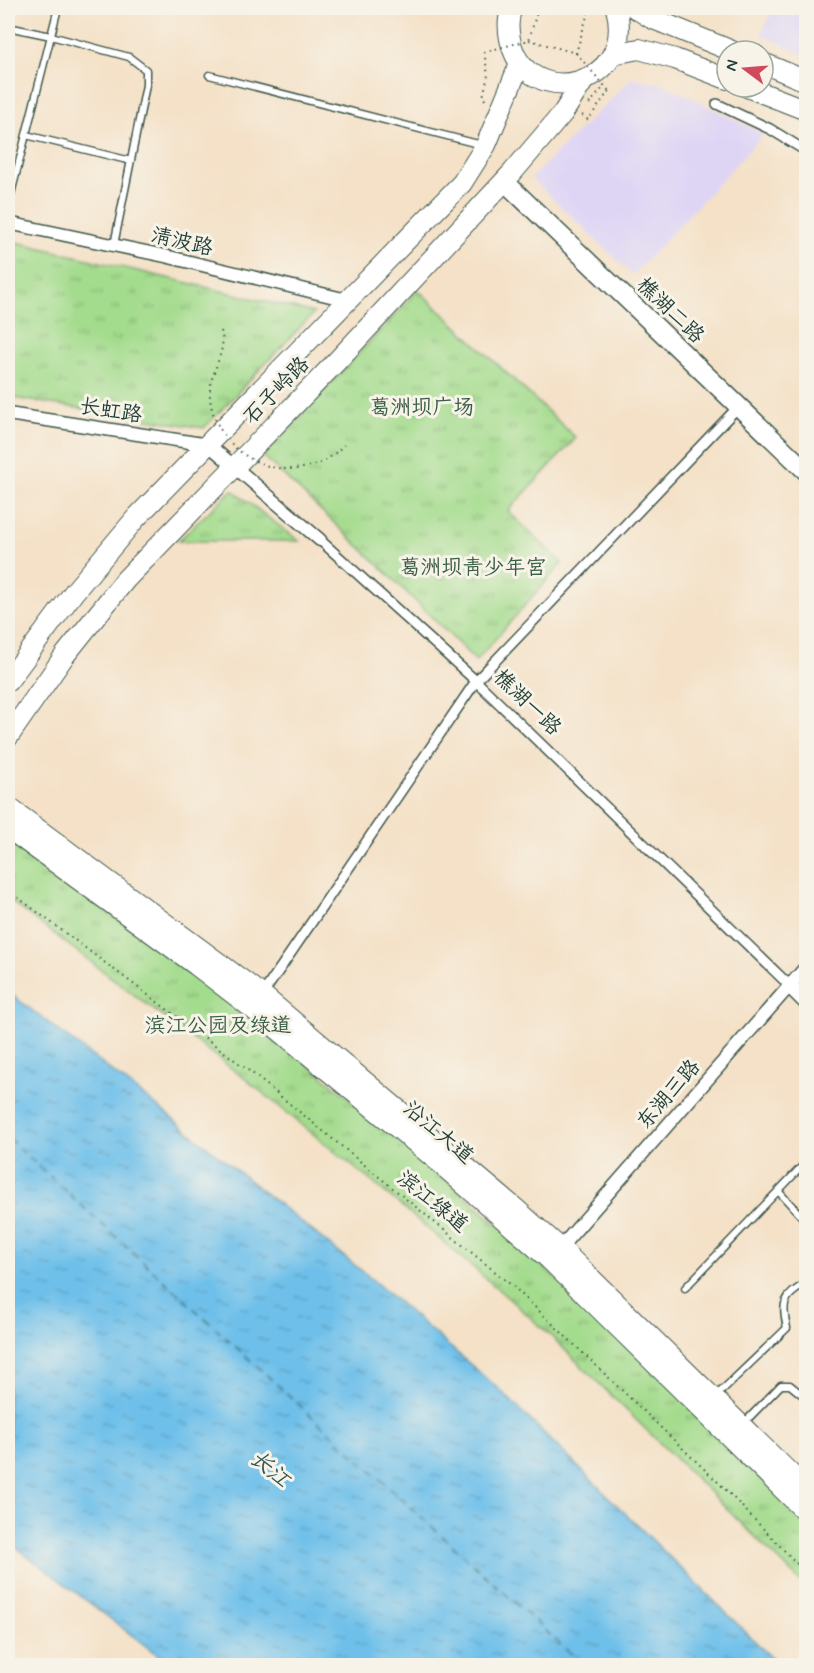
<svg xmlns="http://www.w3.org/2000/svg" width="814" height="1673" font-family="Mynerve,'LXGW WenKai TC',sans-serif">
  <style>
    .built { fill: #ded5f5 }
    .grass { fill: url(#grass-tufts); stroke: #628c61; stroke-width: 1.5 }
    .water { fill: url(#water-ripples); stroke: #467e8f; stroke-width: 1.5 }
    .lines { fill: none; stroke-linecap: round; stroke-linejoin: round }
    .ferry { stroke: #2f5758; stroke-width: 1.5; stroke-dasharray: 8 6; stroke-linecap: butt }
    .service-casing { stroke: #3f564a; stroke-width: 9 }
    .pedestrian-casing { stroke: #3f564a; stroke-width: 12 }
    .minor-casing { stroke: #3f564a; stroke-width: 15 }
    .tertiary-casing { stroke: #3f564a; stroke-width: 18 }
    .secondary-casing { stroke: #3f564a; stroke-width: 21 }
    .primary-casing { stroke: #3f564a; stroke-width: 22 }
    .path { stroke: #3f564a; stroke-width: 2; stroke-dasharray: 1.5 4.5; stroke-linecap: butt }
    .service { stroke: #fff; stroke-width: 6 }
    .pedestrian { stroke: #fff; stroke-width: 9 }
    .minor { stroke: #fff; stroke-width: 12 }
    .tertiary { stroke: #fff; stroke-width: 15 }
    .secondary { stroke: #fff; stroke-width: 18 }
    .primary { stroke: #fff; stroke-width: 20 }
    .path-bridge { stroke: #3f564a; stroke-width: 2; stroke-dasharray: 1.5 4.5; stroke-linecap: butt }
    .labels { text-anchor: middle; stroke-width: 6; stroke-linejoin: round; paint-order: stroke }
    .street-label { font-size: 21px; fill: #1f3d34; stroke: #f7f3e8 }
    .park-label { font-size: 21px; fill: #3a5d46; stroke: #f7f3e8 }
    .water-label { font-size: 22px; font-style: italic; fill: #2f5758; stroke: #f7f3e8 }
  </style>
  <defs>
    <pattern id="grass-tufts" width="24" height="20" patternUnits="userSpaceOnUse" patternTransform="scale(1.5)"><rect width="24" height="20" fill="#a4dc8e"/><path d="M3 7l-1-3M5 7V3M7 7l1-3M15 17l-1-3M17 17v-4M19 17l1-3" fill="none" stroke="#85b475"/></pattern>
    <pattern id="water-ripples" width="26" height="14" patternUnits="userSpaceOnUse" patternTransform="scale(1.5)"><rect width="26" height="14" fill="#6ec0ea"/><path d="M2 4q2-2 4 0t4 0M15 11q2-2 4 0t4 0" fill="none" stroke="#5a9dbe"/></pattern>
  </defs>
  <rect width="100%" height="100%" fill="#f7f3e8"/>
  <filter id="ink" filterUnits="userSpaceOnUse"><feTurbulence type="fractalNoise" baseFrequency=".0167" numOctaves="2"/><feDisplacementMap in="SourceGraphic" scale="12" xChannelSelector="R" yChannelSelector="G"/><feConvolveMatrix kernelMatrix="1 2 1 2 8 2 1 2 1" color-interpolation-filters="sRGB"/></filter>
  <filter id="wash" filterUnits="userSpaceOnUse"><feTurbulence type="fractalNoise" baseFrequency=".008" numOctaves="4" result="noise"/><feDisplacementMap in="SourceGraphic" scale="24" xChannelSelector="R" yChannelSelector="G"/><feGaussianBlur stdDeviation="1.35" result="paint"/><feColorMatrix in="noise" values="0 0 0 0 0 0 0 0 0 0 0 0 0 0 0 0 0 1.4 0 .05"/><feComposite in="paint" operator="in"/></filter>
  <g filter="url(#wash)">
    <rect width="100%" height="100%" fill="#f4e1c7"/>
    <path class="built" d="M 773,8 L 806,8 L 806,56 L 761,35 Z
      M 632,78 L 665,85 L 764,134 L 633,275 L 531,178 Z"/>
    <path class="grass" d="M 8,240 L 314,313 L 204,428 L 8,397 Z
      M 418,290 L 576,438 L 508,511 L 562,563 L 476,661 L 382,568 L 263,456 Z
      M 232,490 L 299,541 L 178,541 Z
      M 8,841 L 229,999 L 441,1174 L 640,1354 L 806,1521 L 806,1587 L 550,1335 L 498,1289 L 398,1203 L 248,1081 L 8,899 Z"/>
    <path class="water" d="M 8,992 L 148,1099 L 367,1275 L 502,1392 L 779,1665 L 171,1665 L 8,1541 Z"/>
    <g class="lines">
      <path class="ferry" d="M 8,1138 L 584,1666"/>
    </g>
  </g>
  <g filter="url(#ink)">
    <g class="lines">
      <defs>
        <path id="service" d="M 8,27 L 51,36 L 129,57 L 146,70 L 146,85 L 114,245
          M 209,75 L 482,145
          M 26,135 L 131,161
          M 11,194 L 58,8
          M 779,1192 L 806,1221
          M 685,1288 L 806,1162
          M 715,1397 L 787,1328 C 781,1301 784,1297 806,1283
          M 744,1423 L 781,1385 L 790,1385 L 806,1398"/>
        <path id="pedestrian" d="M 717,104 L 770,129 L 806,151
          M 320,540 L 476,681 L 789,985
          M 262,995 L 476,681 L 739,406"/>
        <path id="minor" d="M 8,223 L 165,256 L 347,300
          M 8,414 L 209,445 L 320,540
          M 560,1248 L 806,967"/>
        <path id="tertiary" d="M 789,985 L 806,1002"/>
        <path id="secondary" d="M 504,181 L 806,471"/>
        <path id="primary" d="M 512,8 C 508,17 508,29 510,39 C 524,112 638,90 616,8
          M 635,8 L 651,18 L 732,51
          M 613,54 L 639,49 L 675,59 L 727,79
          M 763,63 L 806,81
          M 747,87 L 806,110
          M 8,681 L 74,592 L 136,518 L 462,183 L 486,145 L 520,63
          M 8,737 L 65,655 L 126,579 L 337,361 L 512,173 L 563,113 L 584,80
          M 8,807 L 262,995 L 517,1210 L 560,1248 L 806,1489
          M 8,828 L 196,965 L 252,1008 L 433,1157 L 549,1259 L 806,1512"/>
      </defs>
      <use href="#service" class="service-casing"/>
      <use href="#pedestrian" class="pedestrian-casing"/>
      <use href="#minor" class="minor-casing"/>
      <use href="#tertiary" class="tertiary-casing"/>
      <use href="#secondary" class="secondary-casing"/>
      <use href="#primary" class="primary-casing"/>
      <path class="path" d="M 588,13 L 592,8
        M 529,40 L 576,53 L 588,13 L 570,8
        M 484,52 L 488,75 L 483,97 L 486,101
        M 589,104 L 603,88
        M 582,115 L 588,120 L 609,91
        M 8,890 L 252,1073 L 515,1288 L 723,1487 L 806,1573"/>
      <use href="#service" class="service"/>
      <use href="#pedestrian" class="pedestrian"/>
      <use href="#minor" class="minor"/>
      <use href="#tertiary" class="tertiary"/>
      <use href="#secondary" class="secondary"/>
      <use href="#primary" class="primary"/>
      <path class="path-bridge" d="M 484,52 L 529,40 L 538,8
        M 576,53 L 609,91
        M 221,331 C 228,353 208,373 210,397 C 214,447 267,481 314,465 C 326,462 335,453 344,445"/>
    </g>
  </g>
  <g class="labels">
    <g class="street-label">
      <text transform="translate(182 241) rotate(13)" y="7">清波路</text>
      <text transform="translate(671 310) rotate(44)" y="7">樵湖二路</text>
      <text transform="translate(276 390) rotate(-46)" y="7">石子岭路</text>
      <text transform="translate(111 410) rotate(9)" y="7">长虹路</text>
      <text transform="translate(528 702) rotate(44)" y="7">樵湖一路</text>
      <text transform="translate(668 1094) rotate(-49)" y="7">东湖三路</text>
      <text transform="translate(439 1132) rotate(40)" y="7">沿江大道</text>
      <text transform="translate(433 1201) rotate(39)" y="7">滨江绿道</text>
    </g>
    <g class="park-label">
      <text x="422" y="414">葛洲坝广场</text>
      <text x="473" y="574">葛洲坝青少年宫</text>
      <text x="218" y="1032">滨江公园及绿道</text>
    </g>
    <g class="water-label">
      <text transform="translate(271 1468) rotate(40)" y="8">长江</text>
    </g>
  </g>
  <rect width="814" height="1673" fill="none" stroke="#f7f3e8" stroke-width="30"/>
  <g transform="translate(745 69) rotate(286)"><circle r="28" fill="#f7f3e8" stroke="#a1aaa0" stroke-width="1.5"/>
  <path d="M0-4.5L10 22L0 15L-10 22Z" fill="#d1495b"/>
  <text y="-9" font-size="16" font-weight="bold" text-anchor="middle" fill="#1f3d34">N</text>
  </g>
</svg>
